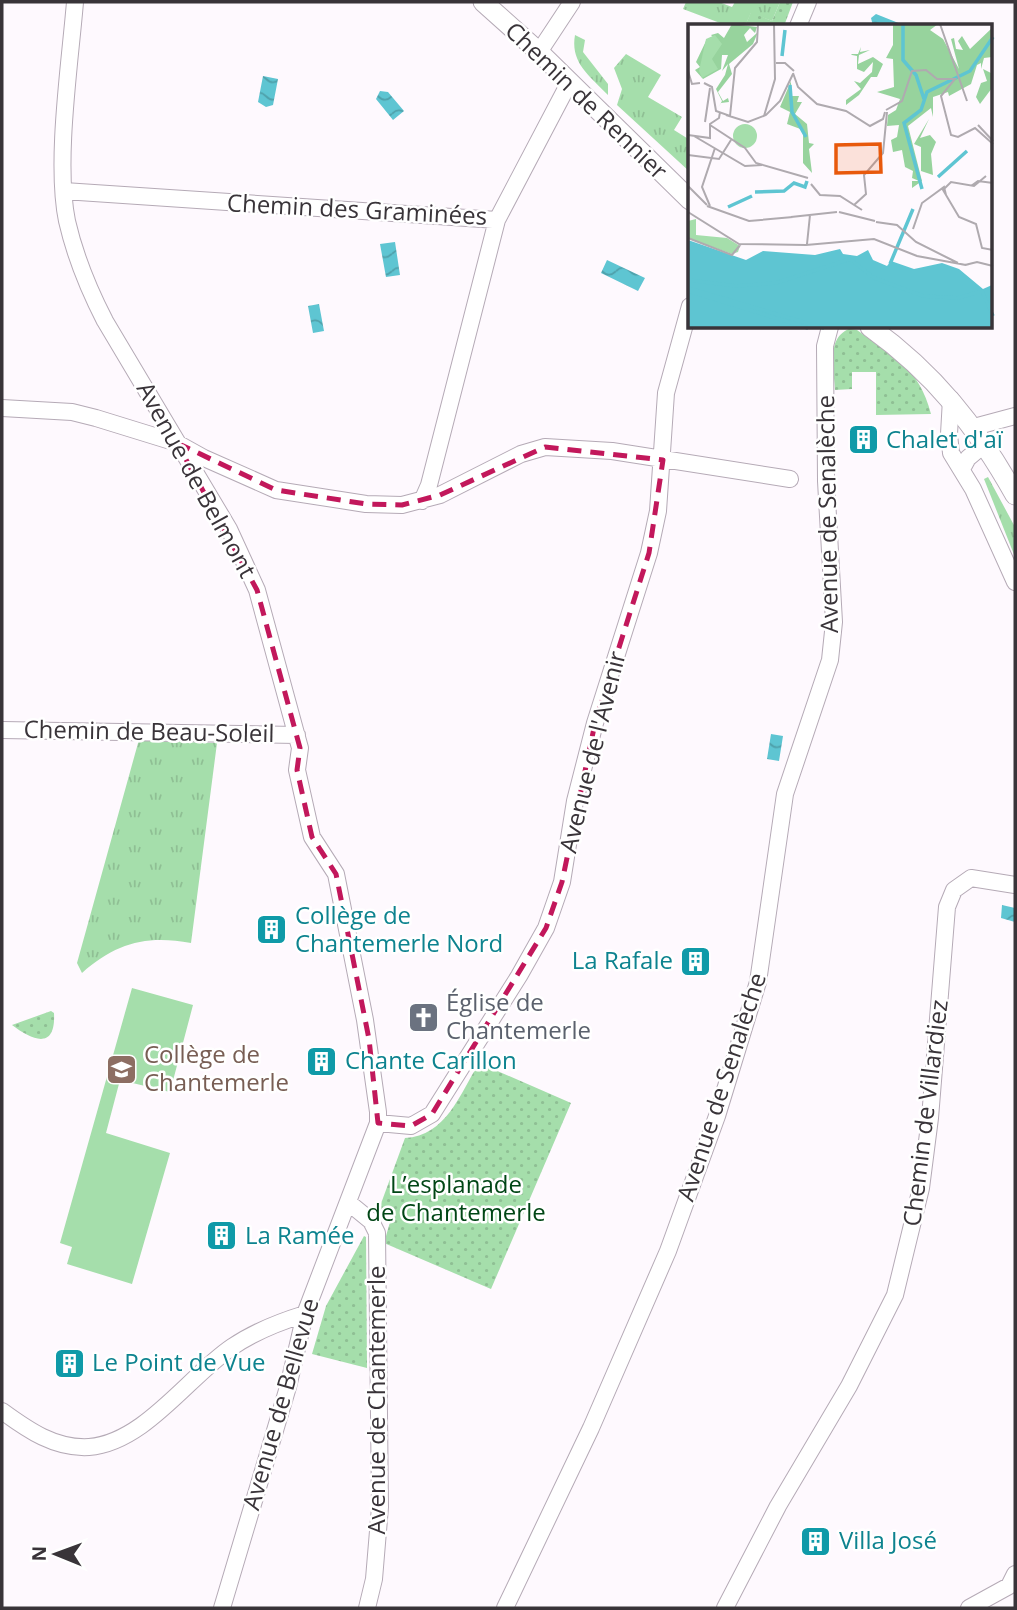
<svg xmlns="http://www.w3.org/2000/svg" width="1017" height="1610" font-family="'Open Sans',sans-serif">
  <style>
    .grass { fill: url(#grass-tufts) }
    .park { fill: url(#park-dots) }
    .pitch { fill: #a5deab }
    .water { fill: url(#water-waves) }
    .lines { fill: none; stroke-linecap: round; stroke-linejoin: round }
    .minor-casing { stroke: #b5aab6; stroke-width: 18 }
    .tertiary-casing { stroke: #b5aab6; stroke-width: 21 }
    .minor { stroke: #fff; stroke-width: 16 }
    .tertiary { stroke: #fff; stroke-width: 19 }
    .marked { fill: none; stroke: #c2185b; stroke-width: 5; stroke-dasharray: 14 9; stroke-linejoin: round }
    .labels { text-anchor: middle; stroke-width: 5; stroke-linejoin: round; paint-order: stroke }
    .street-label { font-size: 24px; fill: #393439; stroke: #fff }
    .culture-label { font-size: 24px; fill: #0d838f; stroke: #fff; text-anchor: start }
    .worship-label { font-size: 24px; fill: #5b616d; stroke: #fff; text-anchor: start }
    .education-label { font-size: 24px; fill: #785e54; stroke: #fff; text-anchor: start }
    .park-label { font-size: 24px; fill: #004615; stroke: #fff }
    .inset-river { fill: none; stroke: #5ec5d2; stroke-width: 3.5 }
    .inset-road { fill: none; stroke: #afaaaf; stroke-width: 2 }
    .view { fill: #e8590c; fill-opacity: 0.15; stroke: #e8590c; stroke-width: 3.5 }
    .inset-edge { fill: none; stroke: #393439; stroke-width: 3.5 }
  </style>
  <defs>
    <pattern id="grass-tufts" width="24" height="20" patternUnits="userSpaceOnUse" patternTransform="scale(1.75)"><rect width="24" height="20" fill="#a5deab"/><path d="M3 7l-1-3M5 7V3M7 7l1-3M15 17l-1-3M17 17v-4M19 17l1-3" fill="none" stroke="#8fbf94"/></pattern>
    <pattern id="park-dots" width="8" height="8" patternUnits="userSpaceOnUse" patternTransform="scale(1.75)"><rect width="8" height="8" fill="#a5deab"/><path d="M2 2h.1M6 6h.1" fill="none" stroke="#8fbf94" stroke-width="1.8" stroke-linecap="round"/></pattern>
    <pattern id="water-waves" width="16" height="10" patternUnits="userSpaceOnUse" patternTransform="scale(1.75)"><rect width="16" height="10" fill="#5ec5d2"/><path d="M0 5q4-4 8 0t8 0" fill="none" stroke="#4fa1ab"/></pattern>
  </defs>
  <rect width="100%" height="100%" fill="#fef9fe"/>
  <path class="grass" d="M 686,2 L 719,2 L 732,7 L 735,2 L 780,2 L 772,21 L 751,13 L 745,26 L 728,26 L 683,9 Z
    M 575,35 L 585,40 L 583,52 L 608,84 L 608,95 C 590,76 570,63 575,35 Z
    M 626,54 L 661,75 L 648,97 L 682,117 L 674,130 L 690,140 L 690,172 L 617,105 L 622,89 L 614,68 Z
    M 988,477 L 1015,527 L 1015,557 L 984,479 Z
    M 149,735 L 154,741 L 217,743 L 191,943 C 146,935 116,943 82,973 L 77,963 L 140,736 Z"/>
  <path class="park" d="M 780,2 L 793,2 L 784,26 L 745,26 L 751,12 L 772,21 Z
    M 849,329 L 857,330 C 894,358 919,367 931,414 L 876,415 L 876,372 L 852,372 L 852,389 L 835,390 C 834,370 826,338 849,329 Z
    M 51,1011 L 54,1013 C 56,1050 33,1041 12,1025 Z
    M 479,1063 L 571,1103 L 491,1289 L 384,1243 L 390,1222 L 379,1209 L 405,1138 C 446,1136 460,1094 479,1063 Z
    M 364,1236 L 366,1237 L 367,1368 L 312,1354 L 326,1306 Z"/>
  <path class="pitch" d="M 132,988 L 193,1005 L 170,1092 L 120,1080 L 106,1133 L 170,1153 L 132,1284 L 67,1264 L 72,1247 L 60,1243 Z"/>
  <path class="water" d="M 876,14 L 901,24 L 900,26 L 873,26 L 871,18 Z
    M 263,76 L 278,79 L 273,105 L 266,107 L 258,102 Z
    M 380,91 L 388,92 L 404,111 L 393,120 L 376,99 Z
    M 395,242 L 400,275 L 386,277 L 380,244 Z
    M 607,260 L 645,278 L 638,291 L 601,273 Z
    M 319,304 L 324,331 L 313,333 L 308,306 Z
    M 771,734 L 783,736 L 779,761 L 767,759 Z
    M 1002,905 L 1015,908 L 1015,922 L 1001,918 Z"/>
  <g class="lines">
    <defs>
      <path id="minor" d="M 75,2 C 70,63 55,163 67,221 C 75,256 89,290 105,321 L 229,529 L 257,590 L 300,748 L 297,770 L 312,837 L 336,874 L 365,1020 L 378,1112 L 378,1123 L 305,1314 L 288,1387 L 222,1608
        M 798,26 L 808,2
        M 539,52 L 572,2
        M 64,191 L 497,220 L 569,83
        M 951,399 L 949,434 L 951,453 L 973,489 L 1015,582
        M 2,408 L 72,412 L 96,418 L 177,443 L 204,458 L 276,490 L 366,504 L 402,505 L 440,495 L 521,454 L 545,447 L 612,451 L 790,479
        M 974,427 L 1015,416
        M 962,469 L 968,458 L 986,443
        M 422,501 L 429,485 L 497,220
        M 2,730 L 297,735
        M 378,1123 L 411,1126 L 432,1114 L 519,976 L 546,928 L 562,882 L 575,801 L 595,723 L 649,553 L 658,511 L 666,393 L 690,306
        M 349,1203 L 371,1221 L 377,1233 L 380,1507 L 374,1579 L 367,1608
        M 2,1411 C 28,1430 55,1449 89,1447 C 144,1443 189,1376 232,1347 C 254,1332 279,1322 305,1314
        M 505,1608 L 591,1428 L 668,1251 L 717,1116 L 758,982 L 785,794 L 830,660 L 834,622 L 826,481 L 825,346 L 830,327
        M 725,1608 L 778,1506 L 849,1386 L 895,1295 L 921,1188 L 930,1118 L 947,907 L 954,890 L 971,878 L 1015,885
        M 969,1608 L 1009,1586 L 1015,1574"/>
      <path id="tertiary" d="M 483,2 L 539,52 L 690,200
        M 870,327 C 934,373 977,427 1015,495"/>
    </defs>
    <use href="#minor" class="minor-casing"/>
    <use href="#tertiary" class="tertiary-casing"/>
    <use href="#minor" class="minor"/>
    <use href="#tertiary" class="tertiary"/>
  </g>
  <path class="marked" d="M 177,443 L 276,490 L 366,504 L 402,505 L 440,495 L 545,447 L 663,460 L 649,553 L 595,723 L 562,882 L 546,928 L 432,1114 L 411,1126 L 378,1123 L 369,1039 L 336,874 L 312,837 L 297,770 L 300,748 L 257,590 Z"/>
  <defs>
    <symbol id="building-square" viewBox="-11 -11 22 22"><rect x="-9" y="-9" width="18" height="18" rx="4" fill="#0f9aa8" stroke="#fff"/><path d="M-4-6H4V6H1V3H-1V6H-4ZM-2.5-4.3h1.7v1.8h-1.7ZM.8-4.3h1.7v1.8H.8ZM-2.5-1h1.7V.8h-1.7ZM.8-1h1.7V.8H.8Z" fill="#fff"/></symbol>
    <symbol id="church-square" viewBox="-11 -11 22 22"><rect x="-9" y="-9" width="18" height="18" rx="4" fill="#6b7280" stroke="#fff"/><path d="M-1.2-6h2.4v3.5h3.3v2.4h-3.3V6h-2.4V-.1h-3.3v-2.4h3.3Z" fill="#fff"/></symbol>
    <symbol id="school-square" viewBox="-11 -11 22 22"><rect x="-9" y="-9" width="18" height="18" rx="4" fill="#8d6e63" stroke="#fff"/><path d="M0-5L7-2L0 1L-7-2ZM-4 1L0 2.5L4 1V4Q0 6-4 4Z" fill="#fff"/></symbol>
  </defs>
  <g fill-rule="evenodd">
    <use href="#building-square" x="846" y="422" width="35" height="35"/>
    <use href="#building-square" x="254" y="912" width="35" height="35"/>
    <use href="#building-square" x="678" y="944" width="35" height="35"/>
    <use href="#church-square" x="406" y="1000" width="35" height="35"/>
    <use href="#building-square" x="304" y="1044" width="35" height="35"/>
    <use href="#school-square" x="104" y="1052" width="35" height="35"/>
    <use href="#building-square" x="204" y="1218" width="35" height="35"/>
    <use href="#building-square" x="52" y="1346" width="35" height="35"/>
    <use href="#building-square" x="798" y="1524" width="35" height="35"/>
  </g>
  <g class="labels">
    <g class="street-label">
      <text transform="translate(586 101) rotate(44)" y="8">Chemin de Rennier</text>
      <text transform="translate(357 210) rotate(3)" y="8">Chemin des Graminées</text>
      <text transform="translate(196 480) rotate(61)" y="8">Avenue de Belmont</text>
      <text transform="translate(828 514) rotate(-91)" y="8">Avenue de Senalèche</text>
      <text transform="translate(149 732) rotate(1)" y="8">Chemin de Beau-Soleil</text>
      <text transform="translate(593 752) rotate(-76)" y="8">Avenue de l'Avenir</text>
      <text transform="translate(722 1087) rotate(-72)" y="8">Avenue de Senalèche</text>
      <text transform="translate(926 1113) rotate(-83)" y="8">Chemin de Villardiez</text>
      <text transform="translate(377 1400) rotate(-90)" y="8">Avenue de Chantemerle</text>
      <text transform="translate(281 1404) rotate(-74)" y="8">Avenue de Bellevue</text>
    </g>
    <g class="culture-label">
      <text x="886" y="448">Chalet d'aï</text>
      <text x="295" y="924">Collège de<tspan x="295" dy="28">Chantemerle Nord</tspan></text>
      <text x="673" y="969" text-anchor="end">La Rafale</text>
      <text x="345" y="1069">Chante Carillon</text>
      <text x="245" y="1244">La Ramée</text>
      <text x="92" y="1371">Le Point de Vue</text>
      <text x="839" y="1549">Villa José</text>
    </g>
    <g class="worship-label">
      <text x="446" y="1011">Église de<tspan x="446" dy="28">Chantemerle</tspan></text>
    </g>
    <g class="education-label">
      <text x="144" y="1063">Collège de<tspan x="144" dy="28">Chantemerle</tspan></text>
    </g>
    <g class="park-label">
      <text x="456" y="1193">L’esplanade<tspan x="456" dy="28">de Chantemerle</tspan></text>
    </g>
  </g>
  <g transform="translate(688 24)">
    <rect width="304" height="304" fill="#fef9fe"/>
    <path d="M 44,0 L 69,3 L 67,9 L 62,4 L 56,11 L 59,18 L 70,8 L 65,20 L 41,40 L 44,50 L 30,68 L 35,77 L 40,74 L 41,78 L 33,79 L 30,84 L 34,77 L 28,65 L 37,51 L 40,40 L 34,47 L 40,31 L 34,31 L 33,45 L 15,55 L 7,46 L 12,43 L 8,38 L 18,17 L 24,33 L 31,19 L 23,11 L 30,9 L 36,14 ZM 205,0 L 250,0 L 242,6 L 255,15 L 271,45 L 263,15 L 266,14 L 268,25 L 275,26 L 270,17 L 274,12 L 282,25 L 304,4 L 304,33 L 296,34 L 293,45 L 293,39 L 289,41 L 283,60 L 261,72 L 260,68 L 245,73 L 245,93 L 243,84 L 220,102 L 234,157 L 224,164 L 224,157 L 231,157 L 224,154 L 225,147 L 217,143 L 214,126 L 205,128 L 203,116 L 209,113 L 211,101 L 199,102 L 200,91 L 208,86 L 212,75 L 189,68 L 206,63 L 205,35 L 198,34 L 205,21 ZM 173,23 L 172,28 L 182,26 L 171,31 L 170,40 L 185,33 L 195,40 L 189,53 L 183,53 L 171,71 L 158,81 L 158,76 L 173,65 L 166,57 L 172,59 L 184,48 L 185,38 L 176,48 L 169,45 L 169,32 L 164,31 L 163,30 L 170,30 ZM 304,44 L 304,64 L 292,80 L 288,73 L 293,59 L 299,57 L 295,45 L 303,49 ZM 103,57 L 103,72 L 111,72 L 109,78 L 114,78 L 107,90 L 119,100 L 121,119 L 126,120 L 121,125 L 124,149 L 115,139 L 115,106 L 99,100 L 102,88 L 92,83 ZM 241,95 L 232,114 L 242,111 L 248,118 L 243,130 L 245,151 L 233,147 L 233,123 L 226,120 Z" fill="#97d39d"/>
    <path d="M 27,11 L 34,20 L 24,35 L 30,45 L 14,54 L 11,47 L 18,15 ZM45 112a12 12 0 1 1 24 0a12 12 0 1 1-24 0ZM 8,195 L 8,211 L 39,214 L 52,222 L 50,228 L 44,230 L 0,214 L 0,197 Z" fill="#a5deab"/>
    <path d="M 0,216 L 58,236 L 75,227 L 127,231 L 152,225 L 155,230 L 169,232 L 180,226 L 185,236 L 199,242 L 203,237 L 226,245 L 254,239 L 271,245 L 295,265 L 304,261 L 304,304 L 0,304 Z" fill="#5ec5d2"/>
    <path class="inset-river" d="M 215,0 L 215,36 L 228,51 L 236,75M 94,32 L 97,6M 102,61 L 104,88 L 118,113M 250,153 L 279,127M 234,165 L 216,99 L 233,86 L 239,68 L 282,47 L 305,13M 67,168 L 96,167 L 106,159 L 117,163 L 119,157M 40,183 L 64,172M 202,240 L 225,185M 0,256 L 48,262 L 88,259 L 162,235 L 186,254 L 235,272 L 270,274 L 294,267 L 305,292M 0,264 L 136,304M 0,267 L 120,304"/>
    <path class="inset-road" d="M 252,0 L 279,77M 88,39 L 97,39 L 106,47M 0,47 L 4,60 L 12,59M 105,49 L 110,63 L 129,80 L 158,87 L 182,102 L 195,95 L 197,88M 16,59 L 24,63 L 28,87 L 42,92 L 47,44 L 69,18 L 70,0M 198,86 L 214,77 L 224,47 L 238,46 L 249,55 L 267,55 L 253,72 L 263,111 L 270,113 L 287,104 L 305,120M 38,91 L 60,98 L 78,91 L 92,77 L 105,50M 76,92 L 87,55 L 86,0M 17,98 L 22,64M 22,101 L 57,124 L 68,139 L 120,154M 290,101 L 305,117M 0,111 L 22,114 L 22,100 L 31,94 L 32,88M 6,112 L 57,142 L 74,141M 0,131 L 31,135 L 43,116M 298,152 L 286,162 L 263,158 L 255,166 L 271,193 L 288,200 L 294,224 L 305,226M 123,160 L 132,171 L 152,172 L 174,186M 0,162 L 19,181M 283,162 L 290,157 L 305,159M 166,181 L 178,170 L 176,151 L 195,129 L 199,88M 19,182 L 61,197 L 105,193M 22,182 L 14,163 L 27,124M 0,188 L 51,220 L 118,221 L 186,215 L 229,232 L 278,241M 151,188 L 187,197M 103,193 L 149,188M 188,198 L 209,201 L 228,218 L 270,239M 225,205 L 234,179 L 256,163 L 258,171M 0,214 L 44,231 L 53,220M 119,220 L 122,191M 277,241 L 289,238 L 305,242"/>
    <path class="view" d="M 192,120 L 193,148 L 148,149 L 148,121 Z"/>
    <rect width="304" height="304" class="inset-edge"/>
  </g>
  <rect width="1017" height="1610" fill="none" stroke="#393439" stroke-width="7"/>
  <g transform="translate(56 1554) rotate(271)" stroke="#ffffff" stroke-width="5" paint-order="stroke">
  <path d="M0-5L12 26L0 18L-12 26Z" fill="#393439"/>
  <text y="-10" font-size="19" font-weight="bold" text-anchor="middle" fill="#393439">N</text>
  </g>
</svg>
